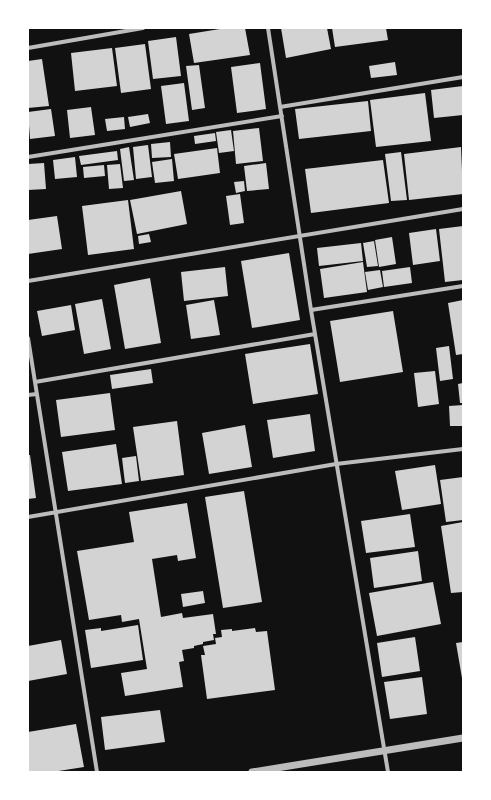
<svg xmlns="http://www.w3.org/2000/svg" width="491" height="800" font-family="Helvetica,sans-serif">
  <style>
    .building { fill: #d3d3d3 }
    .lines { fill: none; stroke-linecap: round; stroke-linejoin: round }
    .minor { stroke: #bcbcbc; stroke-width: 4 }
    .tertiary { stroke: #bcbcbc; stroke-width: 7 }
  </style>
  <rect width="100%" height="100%" fill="#111"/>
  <path class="building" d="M 226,28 L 245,28 L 250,55 L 194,63 L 189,34 Z
    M 281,28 L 327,28 L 331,49 L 286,58 Z
    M 332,28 L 386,28 L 388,40 L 335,47 Z
    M 176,37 L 181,76 L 153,79 L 148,41 Z
    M 145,44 L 151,89 L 121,93 L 115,48 Z
    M 112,48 L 117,86 L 75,91 L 71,53 Z
    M 42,59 L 49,106 L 28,108 L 28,61 Z
    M 395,62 L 397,75 L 371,78 L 369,66 Z
    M 260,63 L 266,109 L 237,113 L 231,67 Z
    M 199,65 L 205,108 L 192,110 L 186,66 Z
    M 184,83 L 189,121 L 166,124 L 161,86 Z
    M 463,86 L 463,115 L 434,118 L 431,90 Z
    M 425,93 L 431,141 L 376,147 L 370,100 Z
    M 368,101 L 371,131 L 299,139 L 295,109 Z
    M 91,107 L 95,135 L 70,138 L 67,110 Z
    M 51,109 L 55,136 L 30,139 L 28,112 Z
    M 148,114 L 150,123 L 130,127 L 128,117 Z
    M 124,117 L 125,129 L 107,131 L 105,119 Z
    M 259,128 L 263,161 L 236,164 L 233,131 Z
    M 231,130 L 234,151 L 219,153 L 216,132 Z
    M 215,133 L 216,141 L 195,144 L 194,136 Z
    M 170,142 L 171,157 L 152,158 L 151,144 Z
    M 148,145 L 152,177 L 136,179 L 133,147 Z
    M 129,147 L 134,180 L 124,181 L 120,149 Z
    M 461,147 L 463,194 L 409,200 L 404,154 Z
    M 217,148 L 220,173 L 178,179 L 174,154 Z
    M 117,151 L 118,160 L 81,165 L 79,156 Z
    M 401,152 L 407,200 L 391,201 L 385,154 Z
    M 75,157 L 77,177 L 55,179 L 53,160 Z
    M 172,159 L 174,181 L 155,183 L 152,162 Z
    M 383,160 L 389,203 L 311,213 L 305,169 Z
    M 44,163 L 46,189 L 28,190 L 28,164 Z
    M 266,163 L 269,189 L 247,191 L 244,166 Z
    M 120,164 L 123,188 L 109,189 L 107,165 Z
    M 104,165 L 105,176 L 84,178 L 83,167 Z
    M 244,181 L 245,191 L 236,193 L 234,182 Z
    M 181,191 L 187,224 L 137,234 L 130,200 Z
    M 240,194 L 244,223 L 230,225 L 226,196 Z
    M 128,200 L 134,249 L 88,255 L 82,206 Z
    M 57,216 L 62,249 L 28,254 L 28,220 Z
    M 463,226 L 463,280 L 445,282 L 439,229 Z
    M 436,229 L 440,261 L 413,265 L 409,233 Z
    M 149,234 L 151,242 L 139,244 L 138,236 Z
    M 392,237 L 396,264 L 379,267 L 375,240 Z
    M 374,241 L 378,266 L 367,267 L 363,243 Z
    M 361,243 L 363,261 L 319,266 L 317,248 Z
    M 289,253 L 300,320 L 252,328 L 241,261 Z
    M 363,262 L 367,292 L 324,298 L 320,269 Z
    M 225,267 L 228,296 L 184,301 L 181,272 Z
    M 410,267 L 412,283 L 384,287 L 382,271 Z
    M 380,270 L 383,287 L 368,290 L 365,272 Z
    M 150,278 L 161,343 L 125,349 L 114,285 Z
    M 102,299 L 111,349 L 84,354 L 75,304 Z
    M 214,300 L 220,335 L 191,339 L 186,305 Z
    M 463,300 L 463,354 L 456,355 L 448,303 Z
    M 71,305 L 75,330 L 42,336 L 37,311 Z
    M 393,311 L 403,372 L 340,382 L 330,321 Z
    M 310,344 L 318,394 L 253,404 L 245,354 Z
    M 449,346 L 453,379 L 440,381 L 436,348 Z
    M 151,369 L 153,383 L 112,389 L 110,375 Z
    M 435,371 L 439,404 L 418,407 L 414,373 Z
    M 463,383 L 463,403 L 460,403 L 458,384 Z
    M 110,393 L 115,430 L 61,437 L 56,400 Z
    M 463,405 L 463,426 L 450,426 L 449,406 Z
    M 310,414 L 315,451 L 273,458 L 267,420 Z
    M 177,421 L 184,475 L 141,481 L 133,427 Z
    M 245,425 L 252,467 L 209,474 L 202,433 Z
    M 116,444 L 122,484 L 68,491 L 62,452 Z
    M 28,455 L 30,455 L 36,498 L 28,499 Z
    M 136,456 L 139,481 L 125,483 L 122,458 Z
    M 435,465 L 441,504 L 402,510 L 395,471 Z
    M 463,477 L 463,520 L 446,522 L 440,480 Z
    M 244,491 L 262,602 L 223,608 L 205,497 Z
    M 187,503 L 196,558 L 178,561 L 177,555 L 152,559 L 161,617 L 182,613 L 183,618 L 213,614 L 216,634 L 213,634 L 214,640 L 203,642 L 203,644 L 194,646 L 194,648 L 182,650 L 184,661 L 179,662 L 183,687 L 125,696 L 121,673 L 147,669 L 139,619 L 122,622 L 121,615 L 89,620 L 77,551 L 134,542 L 129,512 Z
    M 410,514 L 415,547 L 366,553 L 361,521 Z
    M 463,522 L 463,592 L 451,593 L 441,526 Z
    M 418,551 L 422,581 L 374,588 L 370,558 Z
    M 433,582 L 441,624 L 377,636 L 369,593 Z
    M 203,591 L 205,603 L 183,607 L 181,594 Z
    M 138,625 L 143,660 L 91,668 L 85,630 L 101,628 L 101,631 Z
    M 255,628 L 256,632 L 267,631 L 275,690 L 207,699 L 201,655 L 205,655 L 203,646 L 216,644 L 215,638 L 222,637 L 221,630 L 232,629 L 232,631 Z
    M 415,637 L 420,671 L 382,677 L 377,643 Z
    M 61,640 L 67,674 L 28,681 L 28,646 Z
    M 463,642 L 463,678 L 462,678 L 456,643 Z
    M 422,677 L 427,714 L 390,719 L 384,682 Z
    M 160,710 L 165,742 L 105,750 L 101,717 Z
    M 76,724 L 84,767 L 52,772 L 28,772 L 28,732 Z"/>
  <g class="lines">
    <path class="minor" d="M 268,28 L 311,310 L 388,772
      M 28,48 L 143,28
      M 280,107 L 463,77
      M 28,157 L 282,116
      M 28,281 L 463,209
      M 311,310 L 463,286
      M 28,338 L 97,772
      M 35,382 L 315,334
      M 28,395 L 37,394
      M 28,517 L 336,464 L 463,449"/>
    <path class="tertiary" d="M 252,772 L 463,738"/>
  </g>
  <rect width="491" height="800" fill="none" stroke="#ffffff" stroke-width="58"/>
</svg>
